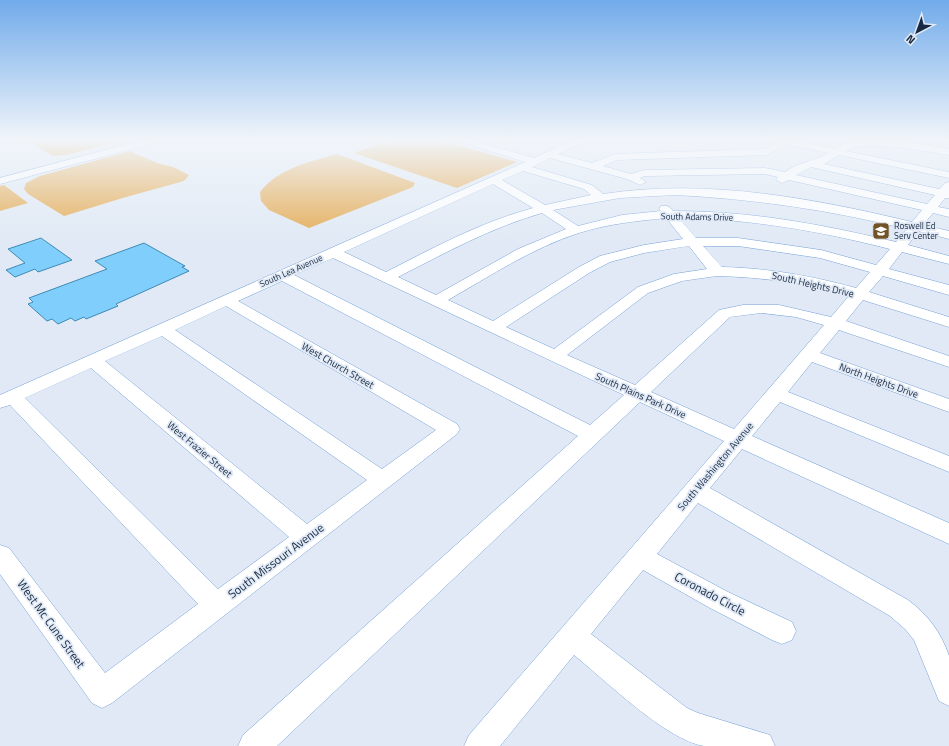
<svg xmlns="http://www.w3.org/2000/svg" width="949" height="746" font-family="'Titillium Web',sans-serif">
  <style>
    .green { fill: #e4aa51 }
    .building { fill: #7fcefc; stroke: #408ab3 }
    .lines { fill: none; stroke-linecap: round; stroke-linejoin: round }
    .minor-casing { stroke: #75a1d9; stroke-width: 1 }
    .minor { fill: #fff; fill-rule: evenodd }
    .labels { text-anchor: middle; stroke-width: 3.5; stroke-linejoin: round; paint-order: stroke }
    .far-street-label { font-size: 9px; fill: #182a41; stroke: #e0e9f5 }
    .far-poi-label { font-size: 9px; fill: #182a41; stroke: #e0e9f5; text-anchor: start }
    .street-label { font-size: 10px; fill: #182a41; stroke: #e0e9f5 }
    .near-street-label { font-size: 12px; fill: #182a41; stroke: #e0e9f5 }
  </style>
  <rect width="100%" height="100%" fill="#e0e9f5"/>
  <path class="green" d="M 31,140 L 126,140 L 66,155 L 53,156 L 27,141 Z
    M 390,140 L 440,140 L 517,162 L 457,188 L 354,153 Z
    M 130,151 L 157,163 L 173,167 L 189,175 L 184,181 L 126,197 L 64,216 L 28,194 L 24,189 L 26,183 L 40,176 Z
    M 337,154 L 415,183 L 413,187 L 309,228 L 269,210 L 261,201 L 260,192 C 279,168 309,162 337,154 Z
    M 4,185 L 28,203 L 0,211 L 0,186 Z"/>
  <path class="building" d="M 41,238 L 72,260 L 38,272 L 35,269 L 15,277 L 6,270 L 25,263 L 8,249 Z
    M 144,243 L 185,266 L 182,267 L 189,271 L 116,304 L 118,306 L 86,319 L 84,317 L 75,321 L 71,318 L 58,324 L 52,319 L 47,321 L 28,304 L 33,302 L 29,298 L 107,269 L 95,261 Z"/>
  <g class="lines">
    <defs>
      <path id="minor" d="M 143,140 L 160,140 L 158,142 L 0,184 L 0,178 Z
        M 454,140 L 471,140 L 534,158 L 573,140 L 587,140 L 558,154 L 592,163 L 615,154 L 765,149 L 776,142 L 774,140 L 794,140 L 835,149 C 864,130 917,145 949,149 L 949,155 C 926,152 864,138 846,151 L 949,172 L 949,178 L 839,155 L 824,164 L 939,189 L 945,183 L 949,182 L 949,198 L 945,198 L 938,207 L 949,209 L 949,217 L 933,213 L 923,225 L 949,231 L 949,239 L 918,231 L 908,245 L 949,256 L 949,264 L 902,252 L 889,269 L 949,285 L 949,295 L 883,276 L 869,292 L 949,317 L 949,327 L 863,300 L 846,321 L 949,356 L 949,367 L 839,330 L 820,353 L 949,399 L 949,412 L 812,362 L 788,392 L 949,456 L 949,472 L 780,402 L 752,436 L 949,523 L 949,544 L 742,449 L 710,488 L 908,600 C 928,615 941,632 949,656 C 949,669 949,692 949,706 L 939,701 L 914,640 L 905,629 L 890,616 L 698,503 L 657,554 L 728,592 L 792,622 L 796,631 L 792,640 L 782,644 L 772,640 L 710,608 L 643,570 L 591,634 L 687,708 L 698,713 L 770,735 L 775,746 C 753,746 724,746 704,746 C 666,740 605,680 574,655 L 500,746 L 464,746 L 469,735 L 724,441 L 640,402 L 277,746 L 238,746 L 243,735 L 578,436 L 282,281 L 238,301 L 457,424 L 460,429 L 457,434 L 112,703 L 102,708 L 92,703 L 0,574 L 0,545 L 9,548 L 105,673 L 198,604 L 10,405 L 0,408 L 0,395 L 525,162 ZM 786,144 L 828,153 C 814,162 798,162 785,172 L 765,168 L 644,170 L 631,174 L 603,166 L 617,160 L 767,155 ZM 550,158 L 627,179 L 640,185 L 646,182 L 640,178 L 645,176 L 765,174 L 778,177 L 776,180 L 782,183 L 789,180 L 922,210 L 912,222 C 813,198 705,178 603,194 L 592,185 L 532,167 ZM 811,167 L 935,195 L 927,204 L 796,175 ZM 523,171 L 584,189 L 591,195 L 545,205 L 502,180 ZM 493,184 L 533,208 C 481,222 435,247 386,272 L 344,252 ZM 675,195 C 754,199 830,210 907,229 L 896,242 C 820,224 751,211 673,211 C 669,206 667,205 661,206 L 659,209 L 661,211 L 622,215 L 578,226 L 553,210 L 620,198 ZM 542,213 L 566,229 L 518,249 L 436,295 L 398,277 C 445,253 490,228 542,213 ZM 666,218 L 683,239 L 644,245 L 600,256 L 579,267 L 493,321 L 448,300 C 490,276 532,248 579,233 C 607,224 637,221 666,218 ZM 679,218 C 751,219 820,231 890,249 L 876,265 L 821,250 L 738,238 L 696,238 ZM 689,246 L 707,269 L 674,274 L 638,287 L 554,349 L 506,327 L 589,273 L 610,262 L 644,253 ZM 703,246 L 738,246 L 820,258 L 870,272 L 856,288 C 812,276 768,268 722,267 ZM 333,258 L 624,395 L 590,425 L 294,275 ZM 717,276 C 762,277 805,283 849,296 L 831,317 L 779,305 L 743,305 L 719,310 L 635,385 L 567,355 L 648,293 L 682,281 ZM 226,306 L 436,430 L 382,469 L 175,330 ZM 761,313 L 796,317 L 824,325 L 734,429 L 651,392 L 730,317 ZM 162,336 L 367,480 L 307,524 L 105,361 ZM 91,368 L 289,537 L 218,589 L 25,398 Z"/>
    </defs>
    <use href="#minor" class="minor-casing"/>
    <use href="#minor" class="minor"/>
  </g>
  <linearGradient id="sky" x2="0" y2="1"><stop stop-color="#71abea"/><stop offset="0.57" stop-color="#f1f5fa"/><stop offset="1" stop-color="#f1f5fa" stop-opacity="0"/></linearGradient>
  <rect width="949" height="245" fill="url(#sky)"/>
  <defs>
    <symbol id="school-square" viewBox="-11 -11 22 22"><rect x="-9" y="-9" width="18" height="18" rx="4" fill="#715327" stroke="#e0e9f5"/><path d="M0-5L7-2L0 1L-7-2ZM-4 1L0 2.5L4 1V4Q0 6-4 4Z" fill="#fff"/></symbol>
  </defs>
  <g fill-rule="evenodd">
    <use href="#school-square" x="871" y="221" width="20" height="20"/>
  </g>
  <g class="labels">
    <g class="far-street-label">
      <text transform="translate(697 217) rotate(1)" y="3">South Adams Drive</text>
      <text transform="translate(291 271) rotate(-24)" y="3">South Lea Avenue</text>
    </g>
    <g class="far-poi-label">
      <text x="894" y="229">Roswell Ed<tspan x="894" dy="10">Serv Center</tspan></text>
    </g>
    <g class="street-label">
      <text transform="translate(813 284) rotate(13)" y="4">South Heights Drive</text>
      <text transform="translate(338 365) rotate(30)" y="4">West Church Street</text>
      <text transform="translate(879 380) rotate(20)" y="4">North Heights Drive</text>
      <text transform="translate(641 395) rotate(24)" y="4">South Plains Park Drive</text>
      <text transform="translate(200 449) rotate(40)" y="4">West Frazier Street</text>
      <text transform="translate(715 466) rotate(-50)" y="4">South Washington Avenue</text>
    </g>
    <g class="near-street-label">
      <text transform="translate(276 561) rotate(-37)" y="4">South Missouri Avenue</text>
      <text transform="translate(710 594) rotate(28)" y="4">Coronado Circle</text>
      <text transform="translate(51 624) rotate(54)" y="4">West Mc Cune Street</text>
    </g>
  </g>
  <g transform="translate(917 32) rotate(221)" stroke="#e0e9f5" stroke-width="3" paint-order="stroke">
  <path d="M0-3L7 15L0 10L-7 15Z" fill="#182a41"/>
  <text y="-6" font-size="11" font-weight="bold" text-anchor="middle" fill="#182a41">N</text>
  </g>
</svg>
